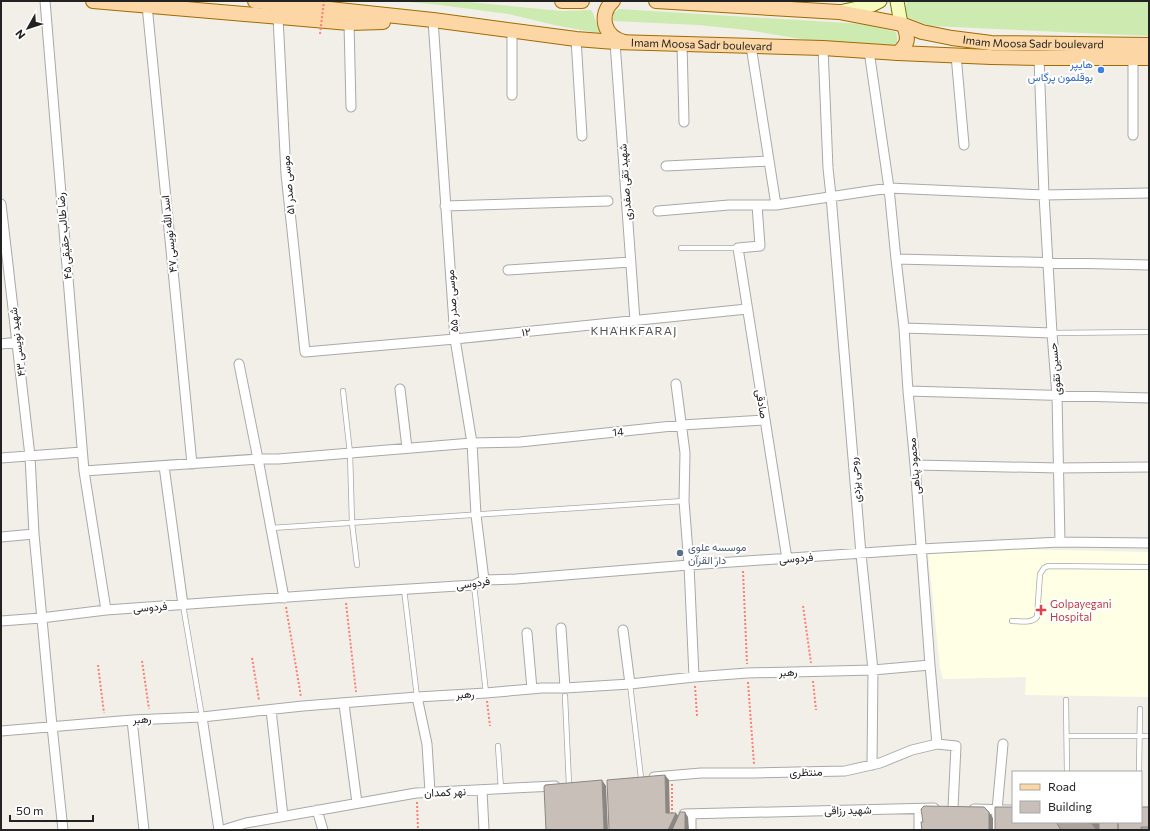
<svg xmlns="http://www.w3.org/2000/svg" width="1150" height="831" font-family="Commissioner,Vazirmatn,sans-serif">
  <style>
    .education { fill: #ffffe5 }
    .grass { fill: #cdebb0 }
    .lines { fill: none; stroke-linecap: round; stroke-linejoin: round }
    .service-casing { stroke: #a9a9a9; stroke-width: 6 }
    .minor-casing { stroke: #a9a9a9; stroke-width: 11 }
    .secondary-casing { stroke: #707d05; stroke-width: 15 }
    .primary-casing { stroke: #a06b00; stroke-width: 16 }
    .path { stroke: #fa8072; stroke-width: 2; stroke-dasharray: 2 2; stroke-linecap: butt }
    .service { stroke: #fff; stroke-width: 4.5 }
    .minor { stroke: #fff; stroke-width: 9 }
    .secondary { stroke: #f7fabf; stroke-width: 13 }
    .primary { stroke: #fcd6a4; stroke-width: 14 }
    .path-bridge { stroke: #fa8072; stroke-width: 2; stroke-dasharray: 2 2; stroke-linecap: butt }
    .wall { fill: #aba49e }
    .shaded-wall { fill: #8b8681 }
    .building { fill: #c7bfb8; stroke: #8b8681 }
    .shop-dot { fill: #3f7fe0; stroke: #fff; stroke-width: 1.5 }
    .service-dot { fill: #5c6f8a; stroke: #fff; stroke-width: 1.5 }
    .health-dot { fill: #e0444e; stroke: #fff; stroke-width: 1.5 }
    .labels { text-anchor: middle; stroke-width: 4; stroke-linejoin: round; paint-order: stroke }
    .street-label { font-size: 11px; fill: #222; stroke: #fff }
    .shop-label { font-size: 11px; fill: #366cbe; stroke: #fff; text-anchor: end }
    .service-label { font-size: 11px; fill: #4e5e75; stroke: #fff; text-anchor: start }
    .health-label { font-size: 11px; fill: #be3a42; stroke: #fff; text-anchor: start }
    .neighbourhood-label { font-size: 12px; letter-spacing: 1px; fill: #555; stroke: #fff }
  </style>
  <rect width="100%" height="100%" fill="#f2efe9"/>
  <path class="education" d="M 933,547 L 1149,552 L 1149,697 L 1025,695 L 1026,677 L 943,679 L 940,668 L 928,553 Z"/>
  <path class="grass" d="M 399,1 L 458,1 L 561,11 L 591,10 L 593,13 L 598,28 L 603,34 L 559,26 L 508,14 L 440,5 Z
    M 907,1 L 1149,1 L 1149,36 L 930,26 L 904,16 Z
    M 619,9 L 863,24 L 896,32 L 897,37 L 897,42 L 893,46 L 819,42 L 747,30 L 698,25 L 614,21 L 612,19 L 613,13 Z"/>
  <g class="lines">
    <defs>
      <path id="service" d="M 681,248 L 738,248
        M 1052,333 L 1149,332
        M 343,391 L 350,453 L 352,523 L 357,565
        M 271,528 L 684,501
        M 474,585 L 486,693
        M 404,589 L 417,697
        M 183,605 L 202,717
        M 1012,621 C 1020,621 1031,624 1037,617 L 1040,574 L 1044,568 L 1048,566 L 1149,567
        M 630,684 L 641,778
        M 565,696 L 569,785
        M 1066,700 L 1067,772
        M 1067,736 L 1149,736
        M 498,746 L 501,789
        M 1139,772 L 1140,709"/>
      <path id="minor" d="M 45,1 L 84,471 L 106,610
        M 147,5 L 192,464
        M 278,17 L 286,174 L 305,352 L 455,339 L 747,309
        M 433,20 L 455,339 L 472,443 L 476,515 L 484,580
        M 349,23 L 351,107
        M 576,39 L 582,136
        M 615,42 L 635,321
        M 682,44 L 684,122
        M 751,46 L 776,205
        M 823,48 L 828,168 L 831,196 L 861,554 L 873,670 L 872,765
        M 869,51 L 889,188 L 896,259 L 904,328 L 908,391 L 915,465 L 930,665 L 937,744
        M 956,55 L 964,145
        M 1039,58 L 1044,195 L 1052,333 L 1057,396 L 1060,542
        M 512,95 L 512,31
        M 1133,135 L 1133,58
        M 666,166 L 769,161
        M 1,204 L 30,456 L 34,534 L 52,726 L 63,830
        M 757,205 L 760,246 L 738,248 L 787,559
        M 445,206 L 608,201
        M 658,211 L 729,205 L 776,205 L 889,188 L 1044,195 L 1149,193
        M 896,259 L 1149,265
        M 508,270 L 631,262
        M 904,328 L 1052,333
        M 1,344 L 17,342
        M 239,364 L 258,459 L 284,598
        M 676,384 L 685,453 L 684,501 L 689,565 L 694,677
        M 400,389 L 407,448
        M 908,391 L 1149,398
        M 1,458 L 82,452
        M 915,465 L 1059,468 L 1149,467
        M 164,466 L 183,605
        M 84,471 L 258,459 L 278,459 L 472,443 L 520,442 L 682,425 L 765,420
        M 1,537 L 34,534
        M 1,621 L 41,618 L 106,610 L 345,593 L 474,585 L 484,580 L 516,579 L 689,565 L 921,549 L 1060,542 L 1149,543
        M 561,628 L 565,688
        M 623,630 L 630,684
        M 527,633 L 532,689
        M 417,697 L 427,744 L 430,792
        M 344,704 L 357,803
        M 271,710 L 283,816
        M 202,717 L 219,830
        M 132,720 L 144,830
        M 1,731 L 132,720 L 202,717 L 303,706 L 417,697 L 486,693 L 542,688 L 565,688 L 630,684 L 694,677 L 747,673 L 873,670 L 930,665
        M 654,777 L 701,773 L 754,773 L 845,771 L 880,763 L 912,750 L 937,744 L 956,746 L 953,808
        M 482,790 L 484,830
        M 974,809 L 1013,810
        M 317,810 L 323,830
        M 684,814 L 934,808
        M 691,814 L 691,830
        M 223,830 L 246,823 L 416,793 L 555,786
        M 919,830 L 919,809
        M 996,830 L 997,810 L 1003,744"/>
      <path id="secondary" d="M 897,1 L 901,24
        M 839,12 L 872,5 L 880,1"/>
      <g id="primary">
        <path d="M 93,1 L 349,23 L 383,22"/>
        <path id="s1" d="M 255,1 L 433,20 L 576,39 L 615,42 L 823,48 L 898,53 L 991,57 L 1039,58 L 1149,58"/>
        <path d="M 562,1 L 582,1"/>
        <path d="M 613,1 C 598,15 604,37 624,42"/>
        <path id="s2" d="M 656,1 L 839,12 L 901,24 L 922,32 L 952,38 L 991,43 L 1149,45"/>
        <path d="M 898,53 C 908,44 909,39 904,26"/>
      </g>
    </defs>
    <use href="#service" class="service-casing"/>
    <use href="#minor" class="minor-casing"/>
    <use href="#secondary" class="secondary-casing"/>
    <use href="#primary" class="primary-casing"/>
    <path class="path" d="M 743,571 L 747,664
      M 346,603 L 356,692
      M 803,606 L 811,663
      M 286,607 L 301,697
      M 252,658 L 259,700
      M 142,661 L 149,709
      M 98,665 L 104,713
      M 813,681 L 816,710
      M 748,682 L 754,764
      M 695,686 L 697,716
      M 487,701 L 490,726
      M 672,784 L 672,814
      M 417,802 L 418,830"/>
    <use href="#service" class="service"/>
    <use href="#minor" class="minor"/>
    <use href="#secondary" class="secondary"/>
    <use href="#primary" class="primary"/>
    <path class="path-bridge" d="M 320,34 L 324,1"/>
  </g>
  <path class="wall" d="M 995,807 L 1141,822 L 1149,807 L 1149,830 L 995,830 Z"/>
  <path class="shaded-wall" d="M 665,775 L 669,780 L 670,819 L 666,813 Z
    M 602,780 L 606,786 L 608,830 L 604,830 Z
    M 685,812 L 688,817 L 689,830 L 685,830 Z
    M 989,812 L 993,818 L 993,830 L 989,830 Z
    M 676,813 L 680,818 L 675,830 L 668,830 Z
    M 1091,822 L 1103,822 L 1103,830 L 1096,830 L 1091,823 Z"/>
  <path class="building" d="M 665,775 L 666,813 L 676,813 L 668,830 L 609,830 L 607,780 Z
    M 602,780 L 604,830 L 546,830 L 544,787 L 545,785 Z
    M 924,806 L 984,807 L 989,812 L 989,830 L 922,830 L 921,822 L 923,822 L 921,809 Z
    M 995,807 L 1013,807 L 1013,822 L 1056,822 L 1061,830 L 995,830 Z
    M 1141,807 L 1149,807 L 1149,827 L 1141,827 L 1141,830 L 1118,830 L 1118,822 L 1141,822 Z
    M 680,812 L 685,812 L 685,830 L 672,830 Z
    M 1056,822 L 1091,822 L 1091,823 Z
    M 1099,822 L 1118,822 L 1118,830 L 1099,830 Z"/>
  <circle class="shop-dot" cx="1101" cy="70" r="4"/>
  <circle class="service-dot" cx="680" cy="553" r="4"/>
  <path class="health-dot" d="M1039 604h4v4h4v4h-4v4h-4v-4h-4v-4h4z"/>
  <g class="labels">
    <g class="street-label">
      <text dy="4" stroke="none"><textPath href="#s2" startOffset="381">Imam Moosa Sadr boulevard</textPath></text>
      <text dy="4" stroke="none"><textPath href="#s1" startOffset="449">Imam Moosa Sadr boulevard</textPath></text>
      <text transform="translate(625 182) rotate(-94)" y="4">شهید تقی صفدری</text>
      <text transform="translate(288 185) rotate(-95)" y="4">موسی صدر ۵۱</text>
      <text transform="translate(169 234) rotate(-96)" y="4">۴۷ اسد الله نویسی</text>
      <text transform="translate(64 236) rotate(-95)" y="4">۴۵ رضا طالب حقیقی</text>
      <text transform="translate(452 301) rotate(-94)" y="4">موسی صدر ۵۵</text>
      <text transform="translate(526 332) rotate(-6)" y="4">۱۲</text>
      <text transform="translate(17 342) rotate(-97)" y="4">۴۳ شهید نویسی</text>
      <text transform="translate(1055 369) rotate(-95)" y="4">حسین تقوی</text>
      <text transform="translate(762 404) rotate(81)" y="4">صادقی</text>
      <text transform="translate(618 432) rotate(-6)" y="4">14</text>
      <text transform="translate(914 466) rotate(-95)" y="4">محمود پناهی</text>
      <text transform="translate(855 480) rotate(-95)" y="4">روحی یزدی</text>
      <text transform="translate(796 558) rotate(-4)" y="4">فردوسی</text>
      <text transform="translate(473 583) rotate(-8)" y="4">فردوسی</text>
      <text transform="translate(150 607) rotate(-4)" y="4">فردوسی</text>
      <text transform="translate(788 672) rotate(-2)" y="4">رهبر</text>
      <text transform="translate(465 694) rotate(-3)" y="4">رهبر</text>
      <text transform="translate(142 719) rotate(-2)" y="4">رهبر</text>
      <text transform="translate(806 772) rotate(-1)" y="4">منتظری</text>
      <text transform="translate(445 792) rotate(-2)" y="4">نهر کمدان</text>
      <text transform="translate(848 810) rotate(-1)" y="4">شهید رزاقی</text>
    </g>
    <g class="shop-label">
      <text x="1093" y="68">هایپر<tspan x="1093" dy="13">بوقلمون پرگاس</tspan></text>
    </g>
    <g class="service-label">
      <text x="688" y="551">موسسه علوی<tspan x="688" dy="13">دار القرآن</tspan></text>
    </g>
    <g class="health-label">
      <text x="1050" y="608">Golpayegani<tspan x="1050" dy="13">Hospital</tspan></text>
    </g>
    <g class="neighbourhood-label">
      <text x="634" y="335">KHAHKFARAJ</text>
    </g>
  </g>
  <rect width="1150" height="831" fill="none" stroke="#222222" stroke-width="4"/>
  <rect x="1012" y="771" width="130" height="52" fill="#ffffff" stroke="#a7a7a7"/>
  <rect x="1020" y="784" width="20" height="6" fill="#fcd6a4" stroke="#a7a7a7"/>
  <text x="1048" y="791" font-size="12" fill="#222222">Road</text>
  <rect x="1020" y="801" width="20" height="12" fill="#c7bfb8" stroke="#a7a7a7"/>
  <text x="1048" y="811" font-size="12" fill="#222222">Building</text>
  <g transform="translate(28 28) rotate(231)" stroke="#ffffff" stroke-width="3" paint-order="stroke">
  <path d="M0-3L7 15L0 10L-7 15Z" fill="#222222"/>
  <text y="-6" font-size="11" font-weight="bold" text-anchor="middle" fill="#222222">N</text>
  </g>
  <path d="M10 815v6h83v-6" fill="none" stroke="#222222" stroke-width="2"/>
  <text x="16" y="815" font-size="12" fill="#222222" stroke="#ffffff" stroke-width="3" paint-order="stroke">50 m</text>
</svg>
